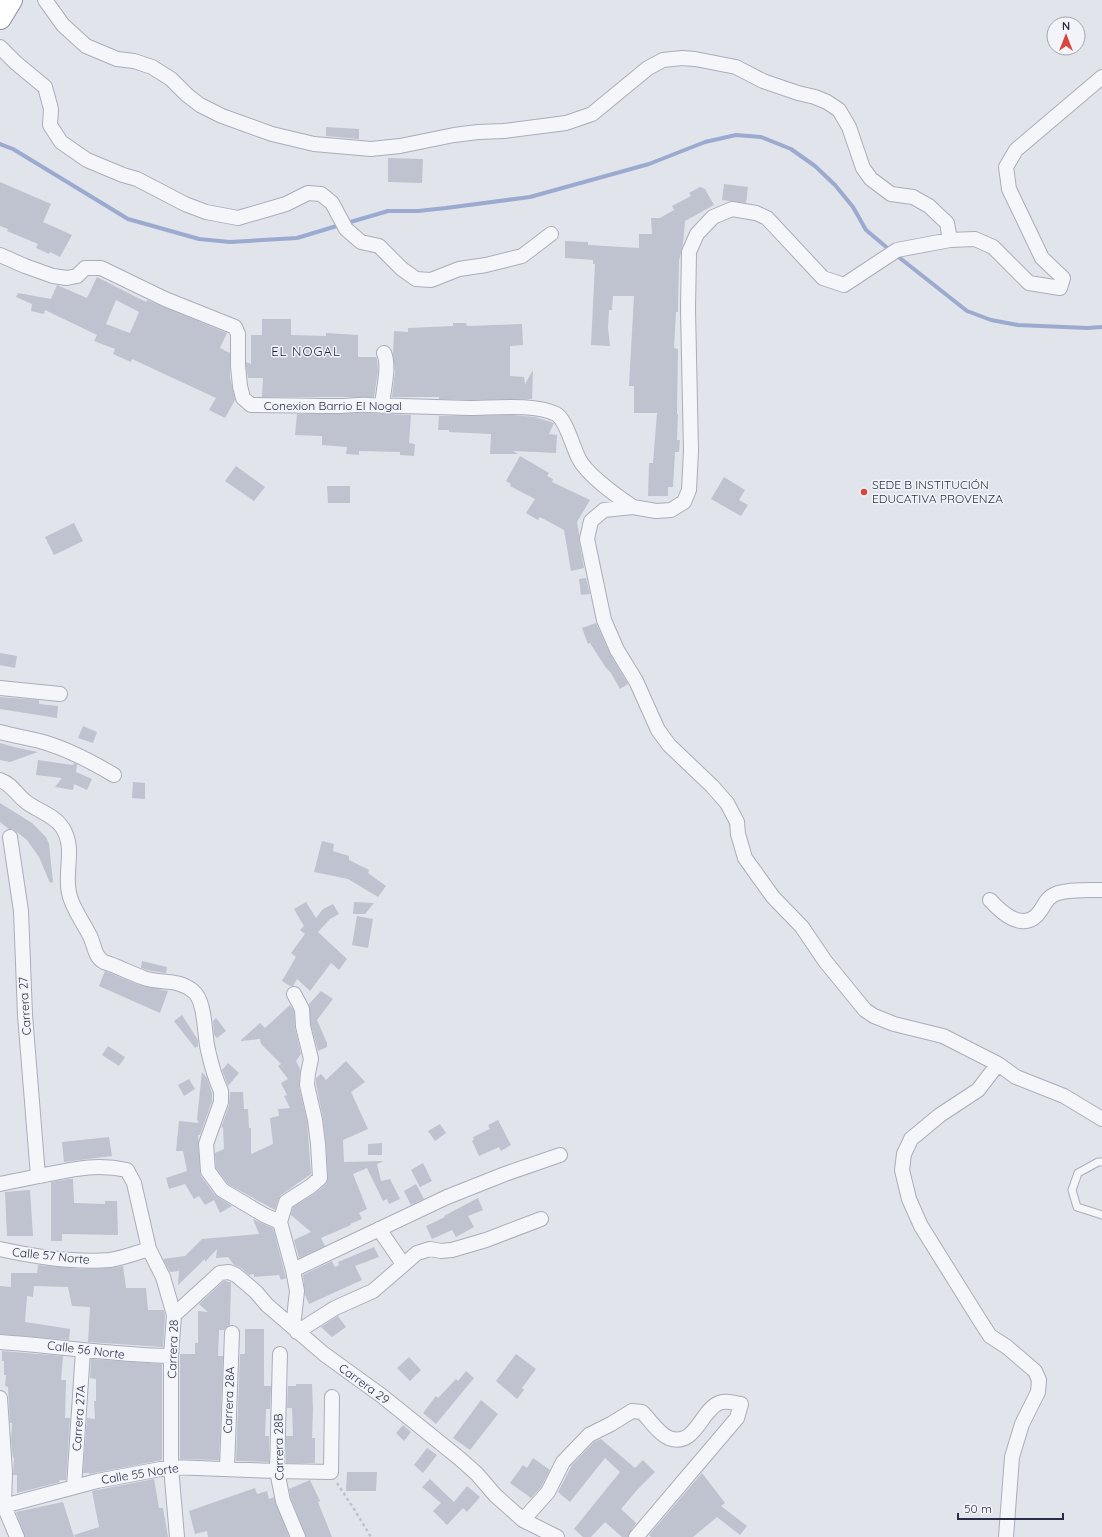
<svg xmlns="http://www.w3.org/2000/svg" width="1102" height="1537" font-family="Quicksand,sans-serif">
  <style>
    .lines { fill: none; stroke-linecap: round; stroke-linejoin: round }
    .stream { stroke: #9baace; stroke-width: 4 }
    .building { fill: #bfc2cf; fill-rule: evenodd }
    .lane-casing { stroke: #aaadba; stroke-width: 9 }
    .street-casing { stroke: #aaadba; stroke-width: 16 }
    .highway-casing { stroke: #888ea3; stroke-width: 24 }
    .path { stroke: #c0c2ca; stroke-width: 2.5; stroke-dasharray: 3 3; stroke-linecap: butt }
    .lane { stroke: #f5f6f9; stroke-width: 7 }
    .street { stroke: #f5f6f9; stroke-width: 14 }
    .highway { stroke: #fff; stroke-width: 22 }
    .poi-dot { fill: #d9463f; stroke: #f2f4f9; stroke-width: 1.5 }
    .labels { text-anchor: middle; stroke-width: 3; stroke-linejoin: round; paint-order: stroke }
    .street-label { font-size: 12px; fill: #292d45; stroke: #f2f4f9 }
    .poi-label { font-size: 12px; fill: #292d45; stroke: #f2f4f9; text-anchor: start }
    .neighbourhood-label { font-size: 13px; letter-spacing: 1px; fill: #1b1f36; stroke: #f2f4f9 }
  </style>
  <rect width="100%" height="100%" fill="#e2e4ec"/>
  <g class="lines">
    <path class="stream" d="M 0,144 L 13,149 L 128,219 L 199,239 L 230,242 L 297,238 L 340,225
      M 347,223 L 388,211 L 418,211 L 446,208 L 530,197 L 649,164 L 705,142 L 736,135 L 761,137 L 791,149 L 815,166 L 835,185 L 853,207 L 866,230 L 891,251
      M 896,255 L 967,311 L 991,320 L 1018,325 L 1087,328 L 1102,327"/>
  </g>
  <path class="building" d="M 326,127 L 359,129 L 359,139 L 326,136 Z
    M 388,158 L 423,159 L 422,183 L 388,182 Z
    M 0,182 L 51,204 L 43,222 L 72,235 L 60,257 L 50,252 L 49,254 L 36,248 L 38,244 L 7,231 L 8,229 L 0,226 Z
    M 724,184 L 748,187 L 746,203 L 722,200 Z
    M 700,187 L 705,189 L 714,205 L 685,221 L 683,244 L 679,261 L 678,312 L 676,312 L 674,348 L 678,349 L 677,414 L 678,414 L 677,440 L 680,440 L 679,452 L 675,452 L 673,487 L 668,487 L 668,496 L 648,496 L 649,463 L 653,463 L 657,413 L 634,413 L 634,386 L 629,386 L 634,296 L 613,296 L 612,310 L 609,310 L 608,328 L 610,346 L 591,345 L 595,264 L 593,264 L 593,260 L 565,258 L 565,241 L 588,242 L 588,245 L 639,248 L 639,234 L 652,234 L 651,218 L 660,218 L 674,210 L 672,206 L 691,196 L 689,193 Z
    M 97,277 L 146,302 L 147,300 L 227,333 L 220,348 L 230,353 L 230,377 L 235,400 L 225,418 L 209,410 L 216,398 L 132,359 L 131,362 L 113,354 L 115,349 L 94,341 L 97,335 L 45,310 L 44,314 L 31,311 L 32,304 L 16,297 L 18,293 L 51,299 L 57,285 L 87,298 ZM 116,300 L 139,312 L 130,333 L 106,324 Z
    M 262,319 L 291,319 L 291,335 L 326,336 L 326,333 L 358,335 L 358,357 L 376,357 L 377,360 L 378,371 L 374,397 L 262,397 L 263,378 L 248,378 L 246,366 L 246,362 L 251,364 L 251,335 L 262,335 Z
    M 453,323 L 466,323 L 467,326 L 522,324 L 523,345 L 510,346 L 510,376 L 524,377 L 525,384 L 533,370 L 532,399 L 469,400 L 439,399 L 439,397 L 392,397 L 395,372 L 393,354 L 394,331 L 408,332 L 408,328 L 453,326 Z
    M 365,413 L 411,415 L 409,443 L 415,444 L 414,456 L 400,455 L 400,452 L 359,451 L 359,455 L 346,454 L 347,447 L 322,445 L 322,436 L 295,435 L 297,414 Z
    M 513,415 L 535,417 L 554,423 L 549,434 L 557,435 L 556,453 L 513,451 L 518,454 L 490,454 L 491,434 L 449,432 L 449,430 L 438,430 L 439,416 Z
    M 520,456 L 549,473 L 547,476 L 553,479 L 552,482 L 590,500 L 577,522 L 579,534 L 579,541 L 584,568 L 571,571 L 564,530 L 540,517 L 538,520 L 526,513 L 535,499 L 510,486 L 511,484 L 506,481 Z
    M 236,466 L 265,487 L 254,501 L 225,481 Z
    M 724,477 L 745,490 L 739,500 L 748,505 L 741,516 L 711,499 Z
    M 327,486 L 350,486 L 350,503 L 328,503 Z
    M 74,523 L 83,541 L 54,555 L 45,537 Z
    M 586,578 L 590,594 L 581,595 L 579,579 Z
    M 596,623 L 610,654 L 628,684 L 620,689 L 611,673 L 606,668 L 590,643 L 588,644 L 582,628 Z
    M 0,653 L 17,656 L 15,668 L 0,665 Z
    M 0,697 L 39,700 L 39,704 L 58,706 L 57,718 L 0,709 Z
    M 83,726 L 97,732 L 93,743 L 78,738 Z
    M 0,743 L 14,747 L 38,752 L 10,762 L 0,760 Z
    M 38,760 L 73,765 L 74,763 L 77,764 L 76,772 L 92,779 L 87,790 L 74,784 L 73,790 L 55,787 L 62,778 L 36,775 Z
    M 133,782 L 145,783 L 145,799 L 132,798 Z
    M 0,803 L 32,823 L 46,837 L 49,844 L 53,882 L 50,883 L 39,857 L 27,840 L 13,829 L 9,829 L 0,822 Z
    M 322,841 L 334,844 L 333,851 L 349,856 L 349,860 L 369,870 L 368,873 L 386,886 L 378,897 L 348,879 L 314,872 Z
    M 306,902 L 316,918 L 323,909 L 333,904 L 339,914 L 330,919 L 318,932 L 347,959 L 339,970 L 331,963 L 310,991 L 297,979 L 293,986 L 290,986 L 282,981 L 296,957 L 291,953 L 305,934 L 300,930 L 304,926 L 294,909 Z
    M 354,902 L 374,903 L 365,914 L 353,914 Z
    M 357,916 L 373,919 L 368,948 L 352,945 Z
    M 142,961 L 167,967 L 166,973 L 152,971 L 141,968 Z
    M 105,971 L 142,986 L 168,991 L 160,1013 L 99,986 Z
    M 321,991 L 333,999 L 317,1020 L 327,1043 L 327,1047 L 318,1051 L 311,1025 L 309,1004 Z
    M 290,1005 L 294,1011 L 295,1028 L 301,1054 L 296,1061 L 300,1069 L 299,1087 L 307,1121 L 311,1174 L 281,1195 L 278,1200 L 275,1210 L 228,1184 L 216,1168 L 215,1153 L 224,1149 L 223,1127 L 221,1128 L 229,1105 L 230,1092 L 243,1092 L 244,1109 L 248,1109 L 249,1128 L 251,1128 L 251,1154 L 273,1144 L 270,1118 L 279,1116 L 278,1109 L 290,1108 L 284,1096 L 287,1095 L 281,1083 L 288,1079 L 278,1066 L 281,1064 L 261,1044 L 260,1039 L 240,1041 L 260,1023 L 265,1028 Z
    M 182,1015 L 198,1040 L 198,1046 L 195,1048 L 174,1021 Z
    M 216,1018 L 226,1031 L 217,1038 L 214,1035 L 213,1021 Z
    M 108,1046 L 125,1057 L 119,1066 L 102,1055 Z
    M 346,1061 L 365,1082 L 351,1092 L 368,1129 L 343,1140 L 344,1162 L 384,1161 L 377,1164 L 381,1181 L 390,1179 L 400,1199 L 389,1204 L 387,1199 L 383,1201 L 367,1168 L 353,1174 L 367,1209 L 359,1213 L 362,1219 L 350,1224 L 351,1225 L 321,1238 L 325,1246 L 299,1258 L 294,1240 L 311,1232 L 291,1215 L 293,1207 L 317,1192 L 326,1184 L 328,1178 L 326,1143 L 323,1118 L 316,1084 L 316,1078 L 321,1074 L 326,1080 Z
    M 228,1063 L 239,1073 L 228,1086 L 222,1070 Z
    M 202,1072 L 207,1078 L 212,1093 L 212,1101 L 200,1135 L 198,1135 L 200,1172 L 201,1176 L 215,1195 L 232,1206 L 220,1213 L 214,1200 L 205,1205 L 199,1196 L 194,1199 L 185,1184 L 169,1189 L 166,1178 L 187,1171 L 183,1151 L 176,1151 L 179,1121 L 199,1123 L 197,1119 Z
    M 189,1079 L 195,1089 L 184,1096 L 178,1085 Z
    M 498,1120 L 511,1145 L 501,1151 L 499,1147 L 479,1156 L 472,1141 L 474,1140 L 473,1137 L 490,1129 L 488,1125 Z
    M 440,1124 L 446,1133 L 435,1141 L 428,1131 Z
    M 109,1137 L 112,1156 L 64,1162 L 62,1142 Z
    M 382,1143 L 382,1155 L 368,1155 L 368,1144 Z
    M 423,1163 L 432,1181 L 420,1187 L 411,1170 Z
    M 69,1179 L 73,1179 L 74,1203 L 105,1204 L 105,1201 L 117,1201 L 118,1235 L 62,1234 L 62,1241 L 51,1241 L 51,1182 Z
    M 416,1184 L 424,1199 L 411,1205 L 404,1191 Z
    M 30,1190 L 33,1236 L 7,1236 L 5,1192 Z
    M 478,1198 L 483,1210 L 468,1216 L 474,1227 L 456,1237 L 452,1230 L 432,1239 L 426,1226 L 445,1217 L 444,1216 Z
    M 253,1219 L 273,1228 L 286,1278 L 281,1280 L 279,1275 L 254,1277 L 254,1274 L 249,1275 L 241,1268 L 234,1265 L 228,1257 L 216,1258 L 217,1249 L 205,1262 L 205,1259 L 178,1285 L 179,1271 L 170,1272 L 163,1259 L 185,1256 L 202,1239 L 259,1234 Z
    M 374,1247 L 379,1257 L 355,1266 L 362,1280 L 309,1304 L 305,1295 L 303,1275 L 332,1261 L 335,1267 L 339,1265 L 338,1262 Z
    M 38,1265 L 82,1269 L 110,1268 L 123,1266 L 126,1288 L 146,1288 L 148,1310 L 164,1310 L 165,1316 L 163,1347 L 88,1342 L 90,1307 L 72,1306 L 68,1287 L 34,1286 L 33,1297 L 27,1296 L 25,1322 L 70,1329 L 69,1340 L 0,1334 L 0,1286 L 11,1287 L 11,1273 L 37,1273 Z
    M 224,1281 L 231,1282 L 230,1325 L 224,1330 L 219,1330 L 218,1356 L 223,1356 L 219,1460 L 180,1459 L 180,1354 L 195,1354 L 195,1343 L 198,1343 L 198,1311 L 208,1312 L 199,1304 Z
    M 338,1316 L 346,1327 L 332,1337 L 321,1327 Z
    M 245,1329 L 264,1329 L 264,1386 L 271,1386 L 270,1409 L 266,1409 L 265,1436 L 269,1436 L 269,1462 L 236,1461 L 240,1354 L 245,1354 Z
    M 2,1351 L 63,1356 L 61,1380 L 66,1380 L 65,1418 L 70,1418 L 66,1480 L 59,1480 L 60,1482 L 17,1493 L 17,1475 L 13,1475 L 14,1458 L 13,1458 L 11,1441 L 12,1423 L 10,1423 L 8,1387 L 5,1386 L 6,1375 L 4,1375 L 4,1361 L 2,1361 Z
    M 516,1354 L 536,1369 L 522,1388 L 524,1390 L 517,1399 L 496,1381 Z
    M 409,1357 L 421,1370 L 410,1381 L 397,1368 Z
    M 91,1359 L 162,1364 L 162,1460 L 89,1474 L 89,1473 L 83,1473 L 87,1418 L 95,1419 L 94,1401 L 96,1401 L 96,1379 L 90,1378 Z
    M 466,1371 L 474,1378 L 436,1424 L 423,1413 L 436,1396 L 438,1398 L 456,1379 L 458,1381 Z
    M 296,1384 L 312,1384 L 313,1409 L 312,1438 L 315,1438 L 315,1463 L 286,1463 L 286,1436 L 293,1436 L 292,1408 L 287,1408 L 288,1386 L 296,1386 Z
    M 481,1400 L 498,1414 L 470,1450 L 453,1438 Z
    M 403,1425 L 411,1432 L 404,1441 L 396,1433 Z
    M 601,1439 L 635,1468 L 643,1460 L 655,1472 L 637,1490 L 621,1509 L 636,1523 L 630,1532 L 628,1537 L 622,1537 L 605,1522 L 591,1537 L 583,1537 L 574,1529 L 620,1472 L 605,1458 L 570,1502 L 558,1492 L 572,1465 L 594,1442 Z
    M 427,1448 L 437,1455 L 423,1473 L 414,1465 Z
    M 533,1458 L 550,1470 L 541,1487 L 531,1498 L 510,1483 L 523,1465 L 527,1468 Z
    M 347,1472 L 377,1472 L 376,1491 L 346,1491 Z
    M 702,1473 L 725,1503 L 721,1506 L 747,1526 L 740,1535 L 717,1517 L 693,1537 L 651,1537 L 649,1535 Z
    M 154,1479 L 159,1508 L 163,1508 L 168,1537 L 75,1537 L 74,1535 L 99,1527 L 92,1491 Z
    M 430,1479 L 454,1502 L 467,1486 L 480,1497 L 467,1512 L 463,1508 L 447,1525 L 433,1511 L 441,1503 L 422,1487 Z
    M 310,1480 L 320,1501 L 318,1502 L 332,1537 L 306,1537 L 291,1499 L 289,1489 Z
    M 255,1488 L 257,1494 L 267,1491 L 269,1499 L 274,1497 L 289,1537 L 208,1537 L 207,1531 L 195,1534 L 189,1511 Z
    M 63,1502 L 74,1537 L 25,1537 L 16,1512 Z"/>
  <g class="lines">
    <defs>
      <path id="lane" d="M 1102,1162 L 1098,1162 L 1078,1173 L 1072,1190 L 1077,1207 L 1102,1215"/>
      <path id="street" d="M 45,0 L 63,25 L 86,46 L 117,59 L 134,61 L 152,67 L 171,79 L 187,95 L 200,105 L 222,116 L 272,134 L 314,144 L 371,149 L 400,146 L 454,135 L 478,132 L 504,131 L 566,123 L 592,114 L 648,68 L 663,60 L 682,58 L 695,59 L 736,67 L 763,81 L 798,93 L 815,97 L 827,102 L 839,110 L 849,127 L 863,168 L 871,179 L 891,194 L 913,197 L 929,206 L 947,223 L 950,240
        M 0,47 L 16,63 L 45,87 L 51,109 L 50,125 L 61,142 L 87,160 L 123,175 L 137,179 L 185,204 L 206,212 L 238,218 L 286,204 L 308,193 L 321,194 L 332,203 L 346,229 L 361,242 L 379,246 L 402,269 L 416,279 L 431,280 L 459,269 L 486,265 L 522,256 L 551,234
        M 1102,77 L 1016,150 L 1006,167 L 1009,189 L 1042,258 L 1063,278 L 1060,288 L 1029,283 L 993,247 L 975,239 L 950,240 L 897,250 L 844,285 L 823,278 L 767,218 L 756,213 L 732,209 L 713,217 L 697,234 L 689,252 L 688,309 L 691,451 L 689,490 L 684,502 L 671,510 L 656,511 L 633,507 L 604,510 L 591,521 L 587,539 L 604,620 L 617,650 L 636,681 L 658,730 L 669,745 L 712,786 L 727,803 L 737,822 L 738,834 L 745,858 L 773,897 L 802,927 L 825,961 L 865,1010 L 874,1016 L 894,1024 L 943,1036 L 998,1064 L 1016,1077 L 1064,1096 L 1102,1119
        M 0,255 L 25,266 L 53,276 L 67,278 L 77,276 L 85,268 L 101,268 L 165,299 L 235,327 L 238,334 L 238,366 L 240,386 L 243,398 L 251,405 C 280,405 310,406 339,406 C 349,406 359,404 369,405 C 402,406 436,407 469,408 C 492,408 535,403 556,414 C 566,419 573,448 579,459 C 588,476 617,496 633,507
        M 382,406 C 383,390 390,367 384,353
        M 0,688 L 60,694
        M 0,732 C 14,736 29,738 43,742 C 68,749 92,762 114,775
        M 0,780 C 13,785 15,793 25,801 C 37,811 53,814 62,827 C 76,848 64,870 69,893 C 72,908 83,922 90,936 C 95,946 94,956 104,962 C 117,966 130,973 144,978 C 161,984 177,978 193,991 C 206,1001 204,1035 208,1050 C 211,1064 215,1078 221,1091 L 221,1102 L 206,1144 L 208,1171 L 222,1190 L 264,1215 L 280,1222 L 293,1270 L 297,1291 L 293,1327
        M 10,837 L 21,911 L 25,1015 L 38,1176
        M 990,900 C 1001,912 1021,931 1037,915 C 1045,907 1044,898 1058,893 C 1071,889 1089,890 1102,890
        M 998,1064 L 978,1090 L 940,1115 L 911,1139 L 904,1154 L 902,1170 L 909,1199 L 921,1226 L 979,1319 L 990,1336 L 1007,1347 L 1035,1371 L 1039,1380 L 1038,1392 L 1022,1424 L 1012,1457 L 1006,1537
        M 0,1184 C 13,1181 26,1179 39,1176 C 71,1170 94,1163 127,1170 L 134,1183 L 149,1249 L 163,1277 L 174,1315 L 171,1356 L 171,1467 L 177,1537
        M 280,1222 L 286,1202 L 311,1186 L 320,1178 L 318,1144 L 315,1120 L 307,1085 L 308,1073 L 311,1059 L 303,1026 L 302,1009 L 294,994
        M 379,1229 L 403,1264
        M 0,1249 C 36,1257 73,1263 110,1260 C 123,1258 136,1253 149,1249
        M 293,1270 L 447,1197 L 505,1174 L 560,1155
        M 174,1315 L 220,1273 L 229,1272 L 236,1275 L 256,1292 L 267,1305 L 324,1354 L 382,1396 L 459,1458 L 477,1474 L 495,1495 L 523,1520 L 557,1537
        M 297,1332 L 335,1308 L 373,1291 L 417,1253 L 430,1249 L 441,1251 L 452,1250 L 486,1240 L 541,1219
        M 0,1342 C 57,1346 114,1355 171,1356
        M 280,1354 L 277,1471 L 283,1501 L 298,1537
        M 0,1398 L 5,1472 L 4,1506 L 17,1537
        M 227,1468 L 232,1333
        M 74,1487 L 83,1350
        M 0,1507 L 97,1481 L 171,1467 L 277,1471 L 331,1472 L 332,1397
        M 523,1520 L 548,1492 L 563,1462 L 589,1435 L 611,1424 L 632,1411 L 642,1412 C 650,1420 659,1434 669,1438 C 695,1448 701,1410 719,1403 C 725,1400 734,1403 741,1404 L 737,1418 L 636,1537"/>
      <path id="highway" d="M 0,18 L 11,0"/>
    </defs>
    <use href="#lane" class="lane-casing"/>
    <use href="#street" class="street-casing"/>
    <use href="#highway" class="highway-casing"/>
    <path class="path" d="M 337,1483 L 354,1509 L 371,1537"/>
    <use href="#lane" class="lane"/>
    <use href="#street" class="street"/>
    <use href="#highway" class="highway"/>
  </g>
  <circle class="poi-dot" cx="864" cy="492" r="4"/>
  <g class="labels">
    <g class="street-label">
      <text x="333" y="410">Conexion Barrio El Nogal</text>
      <text transform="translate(25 1006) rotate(-94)" y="4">Carrera 27</text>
      <text transform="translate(51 1256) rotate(6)" y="4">Calle 57 Norte</text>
      <text transform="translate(173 1349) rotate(-88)" y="4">Carrera 28</text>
      <text transform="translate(86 1350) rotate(7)" y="4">Calle 56 Norte</text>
      <text transform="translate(364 1384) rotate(36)" y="4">Carrera 29</text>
      <text transform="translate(229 1400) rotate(-88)" y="4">Carrera 28A</text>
      <text transform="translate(79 1418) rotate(-86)" y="4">Carrera 27A</text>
      <text transform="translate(279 1447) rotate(-91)" y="4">Carrera 28B</text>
      <text transform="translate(140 1474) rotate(-9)" y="4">Calle 55 Norte</text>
    </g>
    <g class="poi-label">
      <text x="872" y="489">SEDE B INSTITUCIÓN<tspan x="872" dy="14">EDUCATIVA PROVENZA</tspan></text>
    </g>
    <g class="neighbourhood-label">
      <text x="306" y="356">EL NOGAL</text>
    </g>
  </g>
  <g transform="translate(1066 36)"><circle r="19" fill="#f2f4f9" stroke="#a2a4b1"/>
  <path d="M0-3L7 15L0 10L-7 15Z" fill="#d9463f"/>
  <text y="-6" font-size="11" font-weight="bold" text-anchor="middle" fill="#292d45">N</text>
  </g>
  <path d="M958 1513v6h105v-6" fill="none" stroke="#292d45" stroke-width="2"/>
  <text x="964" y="1513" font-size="12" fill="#292d45" stroke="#f2f4f9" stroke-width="3" paint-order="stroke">50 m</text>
</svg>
